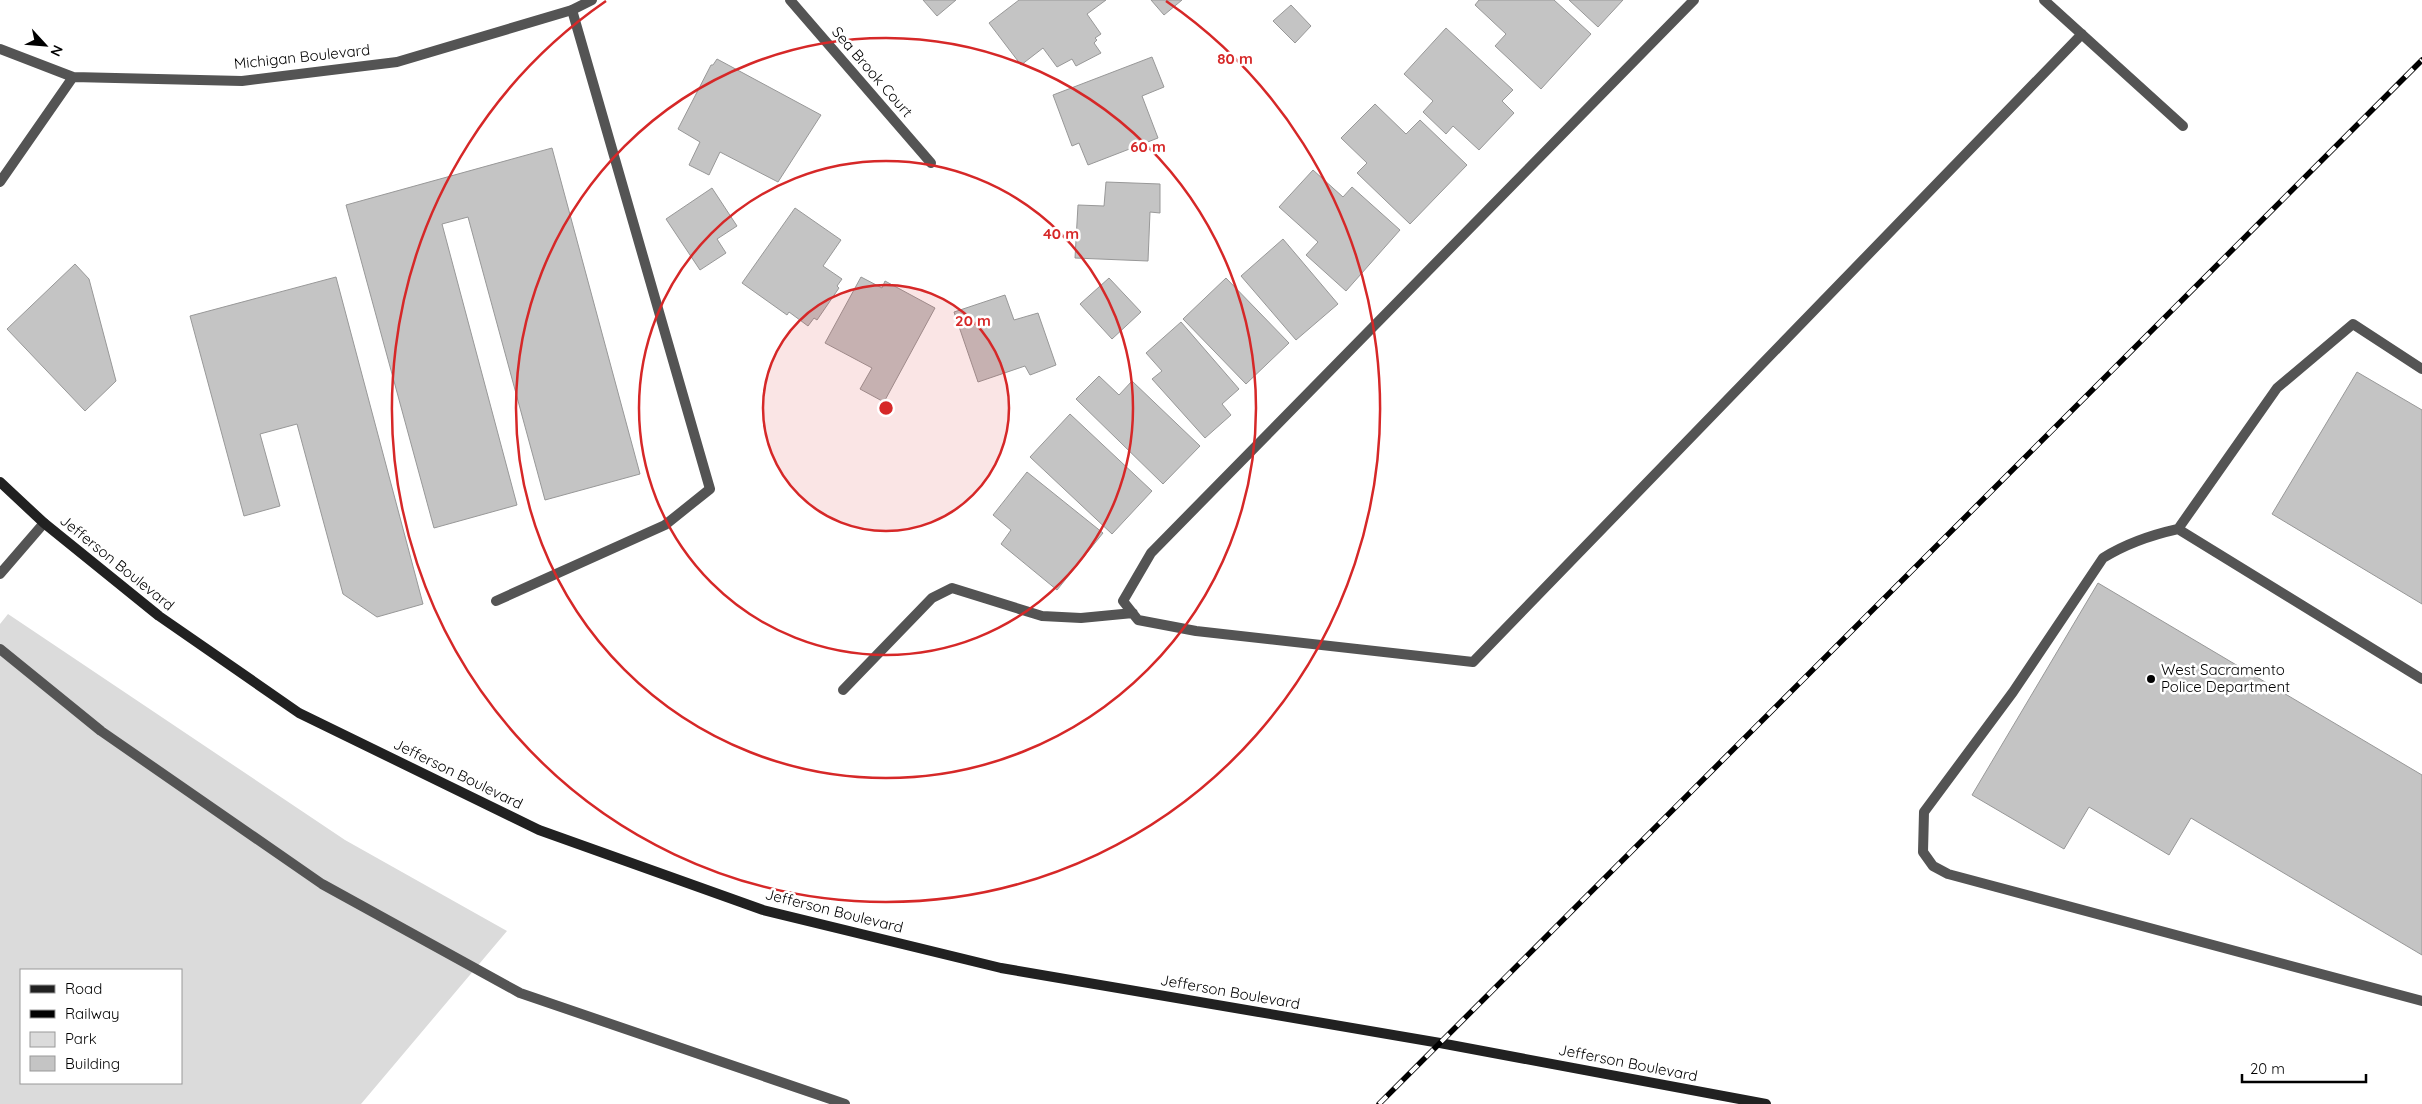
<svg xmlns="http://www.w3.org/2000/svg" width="2422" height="1104" font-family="Quicksand,sans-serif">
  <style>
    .green { fill: #dbdbdb; fill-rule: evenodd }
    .building { fill: #c4c4c4; stroke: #989898 }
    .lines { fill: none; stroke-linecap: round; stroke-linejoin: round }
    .service { stroke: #545454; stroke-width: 10 }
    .minor { stroke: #545454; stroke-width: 10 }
    .secondary { stroke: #212121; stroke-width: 10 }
    .rail-casing { stroke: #000; stroke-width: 5.5 }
    .rail { stroke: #fff; stroke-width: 4; stroke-dasharray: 11; stroke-linecap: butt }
    .ring { fill: none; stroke: #d62828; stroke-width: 2.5 }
    .poi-dot { fill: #000; stroke: #fff; stroke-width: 2 }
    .labels { text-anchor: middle; stroke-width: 5; stroke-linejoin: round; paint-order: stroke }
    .street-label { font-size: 15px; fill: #000; stroke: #fff }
    .poi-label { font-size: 15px; fill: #000; stroke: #fff; text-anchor: start }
    .centre { fill: #d62828; stroke: #fff; stroke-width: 2.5 }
    .ring-label { font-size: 15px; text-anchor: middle; font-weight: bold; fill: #d62828; stroke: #fff; stroke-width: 5; stroke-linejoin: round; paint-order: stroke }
  </style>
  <rect width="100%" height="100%" fill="#fff"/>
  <path class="green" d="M 8,614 L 345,840 L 507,931 L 361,1104 L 0,1104 L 0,624 ZM 21,970 L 181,970 L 181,1083 L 21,1083 Z"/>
  <path class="building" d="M 923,0 L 956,0 L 937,16 Z
    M 1019,0 L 1106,0 L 1087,14 L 1101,34 L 1095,38 L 1097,40 L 1094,43 L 1101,53 L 1076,66 L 1072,59 L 1057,67 L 1043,48 L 1021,65 L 989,23 Z
    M 1151,0 L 1182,0 L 1164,15 Z
    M 1479,0 L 1554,0 L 1591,34 L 1541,89 L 1495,46 L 1506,34 L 1475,5 Z
    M 1569,0 L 1623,0 L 1598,27 Z
    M 1291,5 L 1311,26 L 1295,43 L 1273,21 Z
    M 1446,28 L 1513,90 L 1502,101 L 1514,113 L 1479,150 L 1453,126 L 1446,134 L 1423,112 L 1433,101 L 1404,74 Z
    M 1152,57 L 1164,87 L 1142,96 L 1158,138 L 1088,165 L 1079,143 L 1072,146 L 1053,95 Z
    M 717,59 L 821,115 L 778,182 L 720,152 L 709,175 L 689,165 L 700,142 L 678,129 L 711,65 L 713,65 Z
    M 1375,104 L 1406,134 L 1420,120 L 1467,165 L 1410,224 L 1357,173 L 1367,163 L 1341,138 Z
    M 552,148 L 640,474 L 545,500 L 468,217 L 442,224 L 517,505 L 434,528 L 346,205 Z
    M 1313,170 L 1343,197 L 1352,187 L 1400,230 L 1346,291 L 1306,255 L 1318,242 L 1279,207 Z
    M 1106,182 L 1160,184 L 1160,213 L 1150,212 L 1148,261 L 1075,258 L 1078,205 L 1104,206 Z
    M 712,188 L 737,226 L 717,239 L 726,253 L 700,270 L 666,219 Z
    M 795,208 L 841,240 L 823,266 L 842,279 L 837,286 L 839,288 L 817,320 L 814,318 L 808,326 L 789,312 L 787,315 L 742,283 Z
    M 1283,239 L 1338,304 L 1296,340 L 1241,276 Z
    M 75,264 L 89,279 L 116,381 L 85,411 L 7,329 Z
    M 336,277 L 423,604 L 377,617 L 343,594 L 297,424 L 260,434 L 280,506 L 244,516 L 190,316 Z
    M 861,277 L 882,288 L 885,281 L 935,308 L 884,402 L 860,389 L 872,368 L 825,343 Z
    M 1109,278 L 1141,312 L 1112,339 L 1080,304 Z
    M 1226,278 L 1289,343 L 1246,384 L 1183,319 Z
    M 1005,295 L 1014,320 L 1038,313 L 1056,365 L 1030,375 L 1025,366 L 978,382 L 954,312 Z
    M 1181,322 L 1239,389 L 1222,404 L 1231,415 L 1205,438 L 1152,379 L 1162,371 L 1146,353 Z
    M 2357,372 L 2422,410 L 2422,604 L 2272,514 Z
    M 1099,376 L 1119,395 L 1132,381 L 1200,446 L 1163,484 L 1076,399 Z
    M 1070,414 L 1152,491 L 1112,534 L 1030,457 Z
    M 1027,472 L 1103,533 L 1057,590 L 1001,544 L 1011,530 L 993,515 Z
    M 2098,583 L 2422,775 L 2422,955 L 2191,818 L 2169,855 L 2089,807 L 2064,849 L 1972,795 Z"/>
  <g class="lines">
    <path class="service" d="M 1694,0 L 1151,553 L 1123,601 L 1138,620 L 1196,631 L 1473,662 L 2082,34
      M 2044,0 L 2183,126
      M 2422,369 L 2353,324 L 2277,388 L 2178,529 L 2422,679
      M 2178,529 C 2151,535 2127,543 2103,558 L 2013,692 L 1924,812 L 1923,852 L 1933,866 L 1948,874 L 2422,1001
      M 0,574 L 44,523
      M 496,601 L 665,525 L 710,489 L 572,10
      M 0,649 L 101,731 L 322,884 L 520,993 L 845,1104
      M 843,690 L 932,598 L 952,588 L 1042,616 L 1081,618 L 1133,613"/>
    <path class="minor" d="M 790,0 L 931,163
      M 0,49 L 73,77
      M 0,182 L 73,77 L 242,81 L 397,62 L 572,10 L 592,0"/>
    <path class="secondary" d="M 0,482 L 44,523 L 159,616 L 299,713 L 539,830 L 763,910 L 1001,968 L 1440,1043 L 1766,1104"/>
    <defs>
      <path id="rail" d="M 1379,1104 L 2422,60"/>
    </defs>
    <use href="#rail" class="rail-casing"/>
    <use href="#rail" class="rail"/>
  </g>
  <circle cx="886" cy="408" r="123" fill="#d62828" fill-opacity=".12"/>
  <g class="ring">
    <circle cx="886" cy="408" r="123"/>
    <circle cx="886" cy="408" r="247"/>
    <circle cx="886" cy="408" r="370"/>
    <path d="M1166 1A494 494 0 1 1 606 1"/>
  </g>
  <circle class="poi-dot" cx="2151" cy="679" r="5"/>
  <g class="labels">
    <g class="street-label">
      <text transform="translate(302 57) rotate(-6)" y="5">Michigan Boulevard</text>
      <text transform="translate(872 72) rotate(49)" y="5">Sea Brook Court</text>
      <text transform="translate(117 563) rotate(39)" y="5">Jefferson Boulevard</text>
      <text transform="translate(458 774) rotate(26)" y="5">Jefferson Boulevard</text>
      <text transform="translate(834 911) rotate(14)" y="5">Jefferson Boulevard</text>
      <text transform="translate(1230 992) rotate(10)" y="5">Jefferson Boulevard</text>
      <text transform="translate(1628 1063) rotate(11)" y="5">Jefferson Boulevard</text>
    </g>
    <g class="poi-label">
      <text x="2161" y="675">West Sacramento<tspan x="2161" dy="17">Police Department</tspan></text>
    </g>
  </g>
  <circle cx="886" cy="408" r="8" class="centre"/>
  <g class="ring-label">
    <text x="1235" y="64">80 m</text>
    <text x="1148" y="152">60 m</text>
    <text x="1061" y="239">40 m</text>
    <text x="973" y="326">20 m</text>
  </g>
  <rect x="20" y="969" width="162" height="115" fill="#ffffff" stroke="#999999"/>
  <rect x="30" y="985" width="25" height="8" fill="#212121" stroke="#999999"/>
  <text x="65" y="994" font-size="15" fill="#000000">Road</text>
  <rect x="30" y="1010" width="25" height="8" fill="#000000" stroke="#999999"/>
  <text x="65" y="1019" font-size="15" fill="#000000">Railway</text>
  <rect x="30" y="1032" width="25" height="15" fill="#dbdbdb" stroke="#999999"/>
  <text x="65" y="1044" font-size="15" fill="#000000">Park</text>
  <rect x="30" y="1056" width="25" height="15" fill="#c4c4c4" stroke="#999999"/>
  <text x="65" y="1069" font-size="15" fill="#000000">Building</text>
  <g transform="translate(45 45) rotate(116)" stroke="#ffffff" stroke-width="4" paint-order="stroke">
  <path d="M0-4L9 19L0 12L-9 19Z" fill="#000000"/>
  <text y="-8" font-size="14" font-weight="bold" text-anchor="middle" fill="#000000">N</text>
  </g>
  <path d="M2242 1074v8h124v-8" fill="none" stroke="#000000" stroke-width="2.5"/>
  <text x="2250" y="1074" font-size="15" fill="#000000" stroke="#ffffff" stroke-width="4" paint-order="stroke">20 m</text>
</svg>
